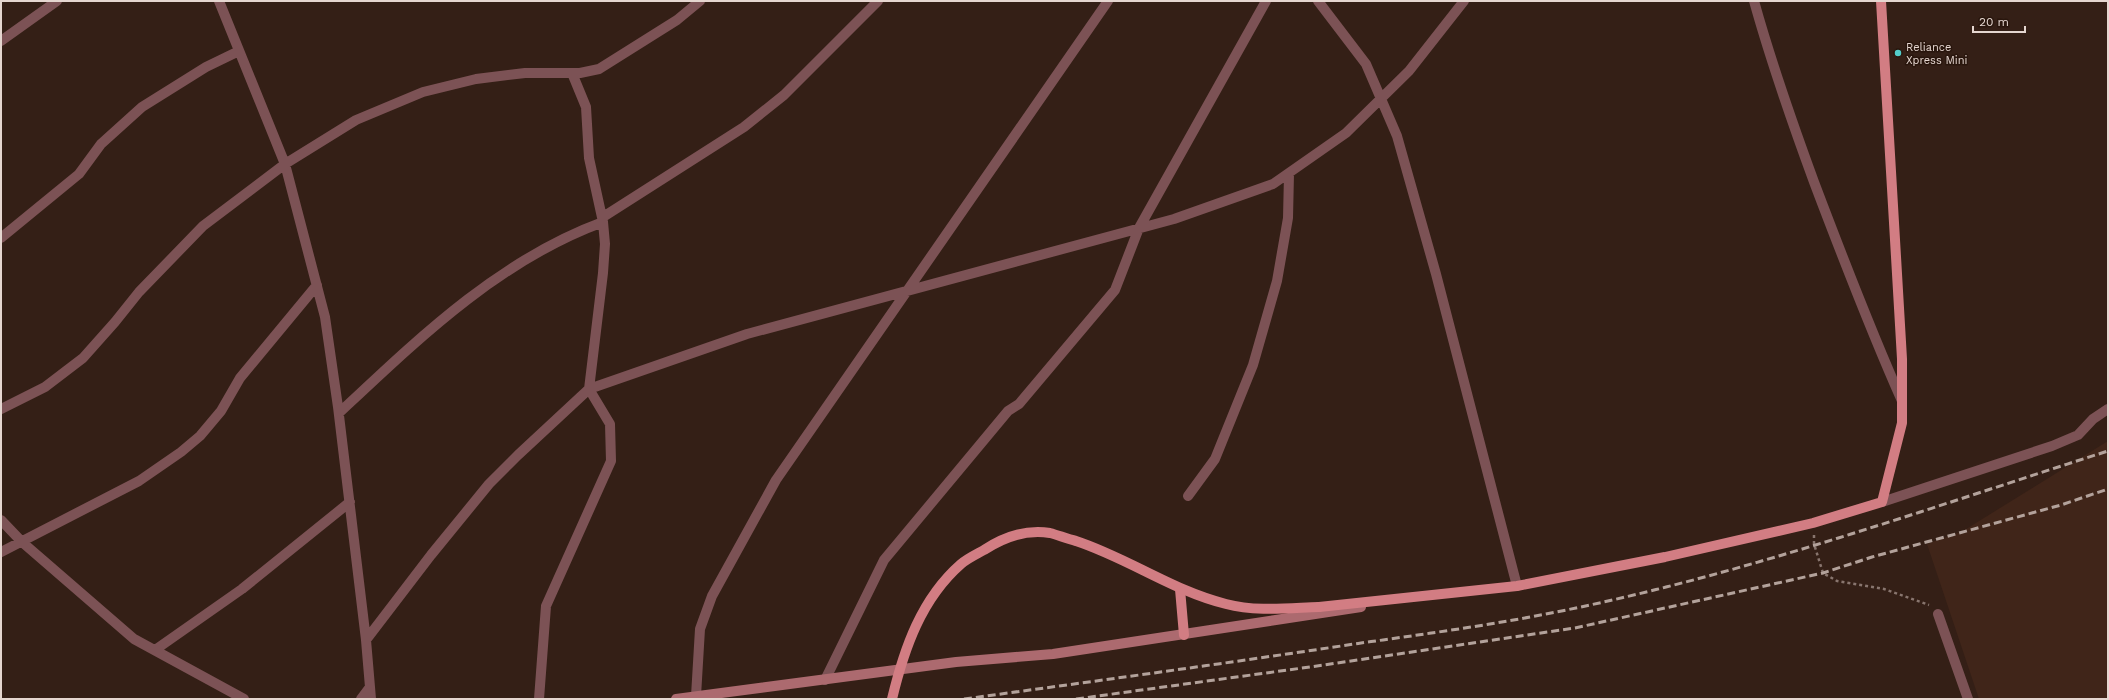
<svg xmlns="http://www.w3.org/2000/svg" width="2109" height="700" font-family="'Work Sans',sans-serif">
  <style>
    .built { fill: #402519 }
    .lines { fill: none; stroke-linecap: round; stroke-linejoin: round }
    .path { stroke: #88756e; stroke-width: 2.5; stroke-dasharray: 3 3; stroke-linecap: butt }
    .minor { stroke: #7c5255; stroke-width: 10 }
    .secondary { stroke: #ac6a6f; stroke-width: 10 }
    .primary { stroke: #d27d83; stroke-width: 10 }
    .rail { stroke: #b3a29b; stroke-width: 3; stroke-dasharray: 8 4; stroke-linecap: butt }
    .primary-bridge { stroke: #d27d83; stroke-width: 10 }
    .poi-dot { fill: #53cdca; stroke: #29160d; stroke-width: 1.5 }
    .labels { text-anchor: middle; stroke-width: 3; stroke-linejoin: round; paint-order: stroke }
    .poi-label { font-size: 11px; fill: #e5d6d0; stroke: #29160d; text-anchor: start }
  </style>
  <rect width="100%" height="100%" fill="#341f16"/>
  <path class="built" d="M 2108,441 L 2108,699 L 1979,699 L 1927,544 L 1963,531 Z"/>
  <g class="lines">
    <path class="path" d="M 1814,535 L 1814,544 L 1823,573 L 1837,581 L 1884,589 L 1929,605"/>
    <path class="minor" d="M 219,1 L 285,164 L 325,317 L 338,407 L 366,640 L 371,699
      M 1318,1 L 1366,64 L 1397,136 L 1436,274 L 1517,586
      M 1754,1 C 1771,62 1792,122 1814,182 C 1842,256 1870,329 1902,401
      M 1,41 L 57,1
      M 603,217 L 744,127 L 784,95 L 878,1
      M 1,238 L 79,174 L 101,144 L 142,107 L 206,67 L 239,51
      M 1,409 L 45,387 L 83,358 L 115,322 L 139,292 L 203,226 L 285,164 L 356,120 L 423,92 L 476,79 L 525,73 L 580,73 L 599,69 L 677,20 L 700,1
      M 339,413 C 418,339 499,260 603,222
      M 1188,496 L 1215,459 L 1253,365 L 1277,281 L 1288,218 L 1289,174
      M 1882,502 L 2052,446 L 2078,435 L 2093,419 L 2108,409
      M 1,520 L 22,542 L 134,639 L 244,699
      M 1,552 L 139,481 L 181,452 L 200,436 L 221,411 L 240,378 L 317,285
      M 1938,614 L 1968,699
      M 366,640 L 431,555 L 489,484 L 518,455 L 589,389 L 747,334 L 1174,219 L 1273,184 L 1346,133 L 1409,71 L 1464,1
      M 155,650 L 242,589 L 350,502
      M 825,680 L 884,560 L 1008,411 L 1019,404 L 1115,290 L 1139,228 L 1266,1
      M 696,696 L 700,629 L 712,596 L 776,480 L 1108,1
      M 361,699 L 370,687
      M 539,699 L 546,606 L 611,461 L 610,424 L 589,389 L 603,273 L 605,244 L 603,222 L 589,158 L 586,107 L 572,73"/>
    <path class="secondary" d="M 676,699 L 956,662 L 1053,654 L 1361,607"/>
    <path class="primary" d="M 1180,589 L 1184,635
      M 1319,607 L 1517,586 L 1665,557 L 1813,523 L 1882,502 L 1902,423 L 1902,359 L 1881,1"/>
    <path class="rail" d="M 964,699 C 1096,681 1229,663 1361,643 C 1433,633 1505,623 1576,608 C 1757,570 1932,507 2108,451
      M 1076,699 L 1317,666 L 1575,628 L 1823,573 L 1872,557 L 2061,505 L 2108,489"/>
    <path class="primary-bridge" d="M 892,699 C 904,649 921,599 961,564 C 968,558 977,554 984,550 C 1004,537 1026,529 1050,533 C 1058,535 1067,539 1076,541 C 1128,558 1173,591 1226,604 C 1256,612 1289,608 1319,607"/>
  </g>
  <circle class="poi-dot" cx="1898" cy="53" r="4"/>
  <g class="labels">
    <g class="poi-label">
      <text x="1906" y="51">Reliance<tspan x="1906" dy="13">Xpress Mini</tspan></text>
    </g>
  </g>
  <rect width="2109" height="700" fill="none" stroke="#e5d6d0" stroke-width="4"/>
  <path d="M1973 26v6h52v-6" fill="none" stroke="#e5d6d0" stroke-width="2"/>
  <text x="1979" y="26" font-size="12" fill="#e5d6d0" stroke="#29160d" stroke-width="3" paint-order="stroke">20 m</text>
</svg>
